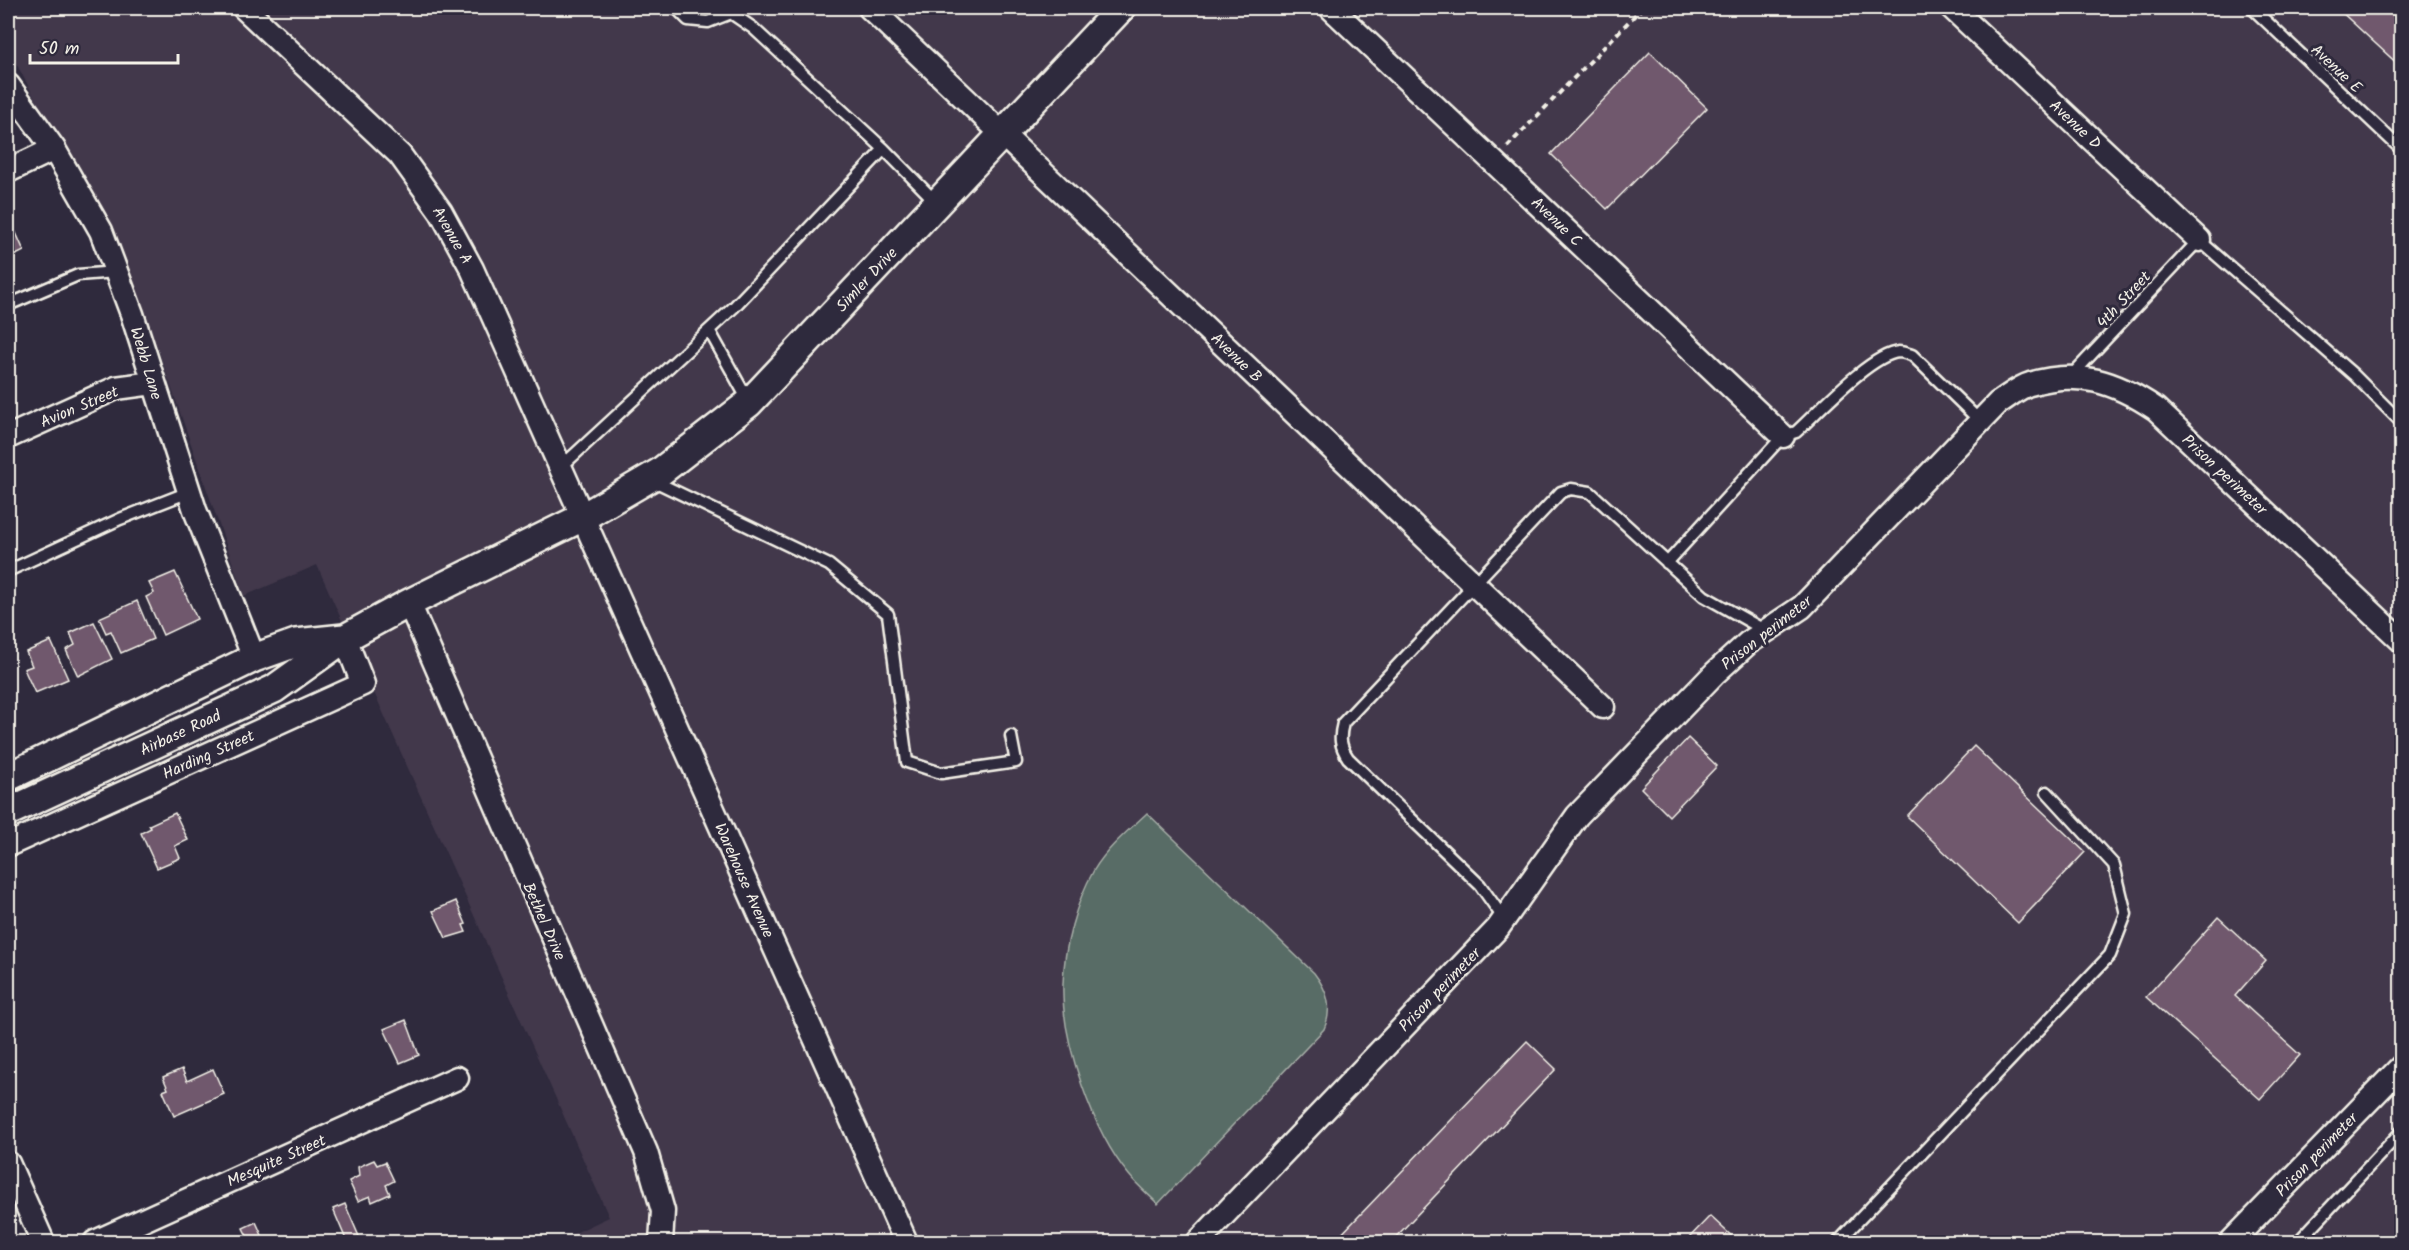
<svg xmlns="http://www.w3.org/2000/svg" width="2409" height="1250" font-family="Kalam,sans-serif">
  <style>
    .built { fill: #42384b }
    .green { fill: #596c66; stroke: #a6aea7; stroke-width: 1.5 }
    .building { fill: #70596d; stroke: #f4f1e8; stroke-width: 1.5 }
    .lines { fill: none; stroke-linecap: round; stroke-linejoin: round }
    .service-casing { stroke: #f4f1e8; stroke-width: 15 }
    .minor-casing { stroke: #f4f1e8; stroke-width: 27 }
    .tertiary-casing { stroke: #f4f1e8; stroke-width: 32 }
    .path { stroke: #f4f1e8; stroke-width: 4; stroke-dasharray: 6 4.5; stroke-linecap: butt }
    .service { stroke: #2f2a3d; stroke-width: 10 }
    .minor { stroke: #2f2a3d; stroke-width: 22 }
    .tertiary { stroke: #2f2a3d; stroke-width: 27 }
    .labels { text-anchor: middle; stroke-width: 6; stroke-linejoin: round; paint-order: stroke }
    .street-label { font-size: 16px; fill: #f4f1e8; stroke: #2f2a3d }
  </style>
  <rect width="100%" height="100%" fill="#2f2a3d"/>
  <filter id="ink" filterUnits="userSpaceOnUse"><feTurbulence type="fractalNoise" baseFrequency=".0167" numOctaves="2"/><feDisplacementMap in="SourceGraphic" scale="12" xChannelSelector="R" yChannelSelector="G"/><feConvolveMatrix kernelMatrix="1 2 1 2 8 2 1 2 1" color-interpolation-filters="sRGB"/></filter>
  <g filter="url(#ink)">
    <path class="built" d="M 8,8 L 2401,8 L 2401,1242 L 556,1242 L 609,1217 L 317,565 L 244,596 L 138,292 L 8,48 Z"/>
    <path class="green" d="M 1147,813 L 1314,973 C 1328,991 1333,1008 1324,1029 L 1158,1204 C 1149,1195 1138,1186 1129,1175 C 1093,1132 1061,1041 1063,984 C 1064,946 1076,902 1094,870 C 1107,848 1129,830 1147,813 Z"/>
    <path class="building" d="M 2337,8 L 2396,8 L 2402,12 L 2402,68 Z
      M 1650,52 L 1707,108 L 1607,209 L 1551,154 Z
      M 13,226 L 24,251 L 8,259 L 8,228 Z
      M 175,572 L 197,619 L 163,635 L 146,597 L 154,593 L 149,583 Z
      M 137,601 L 153,639 L 121,653 L 111,631 L 106,633 L 99,618 Z
      M 94,622 L 112,659 L 78,676 L 66,650 L 75,645 L 70,633 Z
      M 51,641 L 68,679 L 35,693 L 24,669 L 32,666 L 26,652 Z
      M 1688,738 L 1717,766 L 1669,816 L 1641,788 Z
      M 1974,746 L 2085,852 L 2018,923 L 1907,816 Z
      M 175,813 L 188,840 L 175,846 L 180,858 L 157,868 L 141,833 L 151,828 L 149,825 Z
      M 456,901 L 466,924 L 463,925 L 466,932 L 446,938 L 433,911 Z
      M 2218,917 L 2266,961 L 2235,996 L 2300,1055 L 2260,1099 L 2146,997 Z
      M 406,1020 L 419,1055 L 400,1063 L 384,1029 Z
      M 1527,1041 L 1556,1069 L 1391,1242 L 1334,1242 Z
      M 182,1069 L 187,1081 L 213,1069 L 224,1094 L 174,1116 L 163,1091 L 168,1089 L 163,1077 Z
      M 374,1160 L 377,1165 L 385,1162 L 394,1181 L 386,1185 L 390,1194 L 372,1202 L 370,1196 L 358,1201 L 349,1181 L 359,1176 L 358,1167 Z
      M 345,1204 L 361,1241 L 357,1242 L 347,1242 L 333,1209 Z
      M 1710,1216 L 1738,1242 L 1685,1242 Z
      M 256,1222 L 265,1242 L 250,1242 L 243,1228 Z"/>
    <g class="lines">
      <defs>
        <path id="service" d="M 2252,8 L 2402,150
          M 884,149 L 937,203
          M 8,305 L 78,275 L 116,272
          M 709,330 L 749,402
          M 2071,376 L 2199,240 L 2354,375 L 2402,423
          M 561,467 L 734,307 L 884,149 L 753,28 L 731,13 L 708,22 L 688,20 L 676,8
          M 652,480 L 829,565 L 888,614 L 907,762 L 941,773 L 1016,762 L 1011,736
          M 1667,563 L 1783,436 L 1796,432 C 1818,412 1871,354 1899,352 C 1903,352 1908,354 1912,355 L 1980,421
          M 8,571 L 120,519 L 189,492
          M 1504,919 L 1480,885 L 1348,758 C 1340,746 1339,738 1343,723 L 1561,492 L 1571,489 L 1590,492 L 1704,596 L 1766,631
          M 1838,1242 L 2110,955 L 2126,914 L 2114,865 L 2047,792
          M 2298,1242 L 2402,1131"/>
        <path id="minor" d="M 244,8 L 400,155 L 441,212 L 472,269 L 906,1242
          M 870,8 L 1603,707
          M 1331,8 L 1783,436
          M 1952,8 L 2199,240
          M 8,85 L 54,149 L 101,231 L 132,314 L 195,510 L 254,658
          M 8,171 L 54,149
          M 8,437 L 116,388 L 153,383
          M 409,603 L 646,1152 L 663,1211 L 661,1242
          M 8,845 L 363,684 L 345,638
          M 8,1163 L 43,1242
          M 95,1242 L 457,1078
          M 1198,1242 L 1498,928 L 1577,816 L 1715,673 L 1748,643 L 1802,607 L 1998,403 C 2008,397 2019,387 2030,384 C 2079,369 2116,382 2156,409 L 2402,641
          M 2231,1242 L 2402,1066"/>
        <path id="tertiary" d="M 8,777 L 254,658 L 296,643 L 344,638
          M 8,812 L 274,689 L 345,638 L 409,603 L 583,517 L 660,472 L 749,403 L 1121,8"/>
      </defs>
      <use href="#service" class="service-casing"/>
      <use href="#minor" class="minor-casing"/>
      <use href="#tertiary" class="tertiary-casing"/>
      <path class="path" d="M 1507,147 L 1642,8"/>
      <use href="#service" class="service"/>
      <use href="#minor" class="minor"/>
      <use href="#tertiary" class="tertiary"/>
    </g>
  </g>
  <g class="labels">
    <g class="street-label">
      <text transform="translate(2337 68) rotate(43)" y="6">Avenue E</text>
      <text transform="translate(2076 124) rotate(43)" y="6">Avenue D</text>
      <text transform="translate(1557 221) rotate(44)" y="6">Avenue C</text>
      <text transform="translate(453 235) rotate(60)" y="6">Avenue A</text>
      <text transform="translate(866 279) rotate(-47)" y="6">Simler Drive</text>
      <text transform="translate(2123 299) rotate(-47)" y="6">4th Street</text>
      <text transform="translate(1237 357) rotate(44)" y="6">Avenue B</text>
      <text transform="translate(147 363) rotate(73)" y="6">Webb Lane</text>
      <text transform="translate(79 406) rotate(-23)" y="6">Avion Street</text>
      <text transform="translate(2225 474) rotate(43)" y="6">Prison perimeter</text>
      <text transform="translate(1766 632) rotate(-38)" y="6">Prison perimeter</text>
      <text transform="translate(180 732) rotate(-25)" y="6">Airbase Road</text>
      <text transform="translate(208 754) rotate(-24)" y="6">Harding Street</text>
      <text transform="translate(745 880) rotate(66)" y="6">Warehouse Avenue</text>
      <text transform="translate(545 921) rotate(66)" y="6">Bethel Drive</text>
      <text transform="translate(1439 989) rotate(-46)" y="6">Prison perimeter</text>
      <text transform="translate(2316 1154) rotate(-46)" y="6">Prison perimeter</text>
      <text transform="translate(276 1160) rotate(-24)" y="6">Mesquite Street</text>
    </g>
  </g>
  <rect width="2409" height="1250" fill="none" stroke="#2f2a3d" stroke-width="30"/>
  <rect x="15" y="15" width="2379" height="1220" fill="none" stroke="#f4f1e8" stroke-width="2" filter="url(#ink)"/>
  <path d="M30 54v9h148v-9" fill="none" stroke="#f4f1e8" stroke-width="3"/>
  <text x="39" y="54" font-size="18" fill="#f4f1e8" stroke="#2f2a3d" stroke-width="4.5" paint-order="stroke">50 m</text>
</svg>
